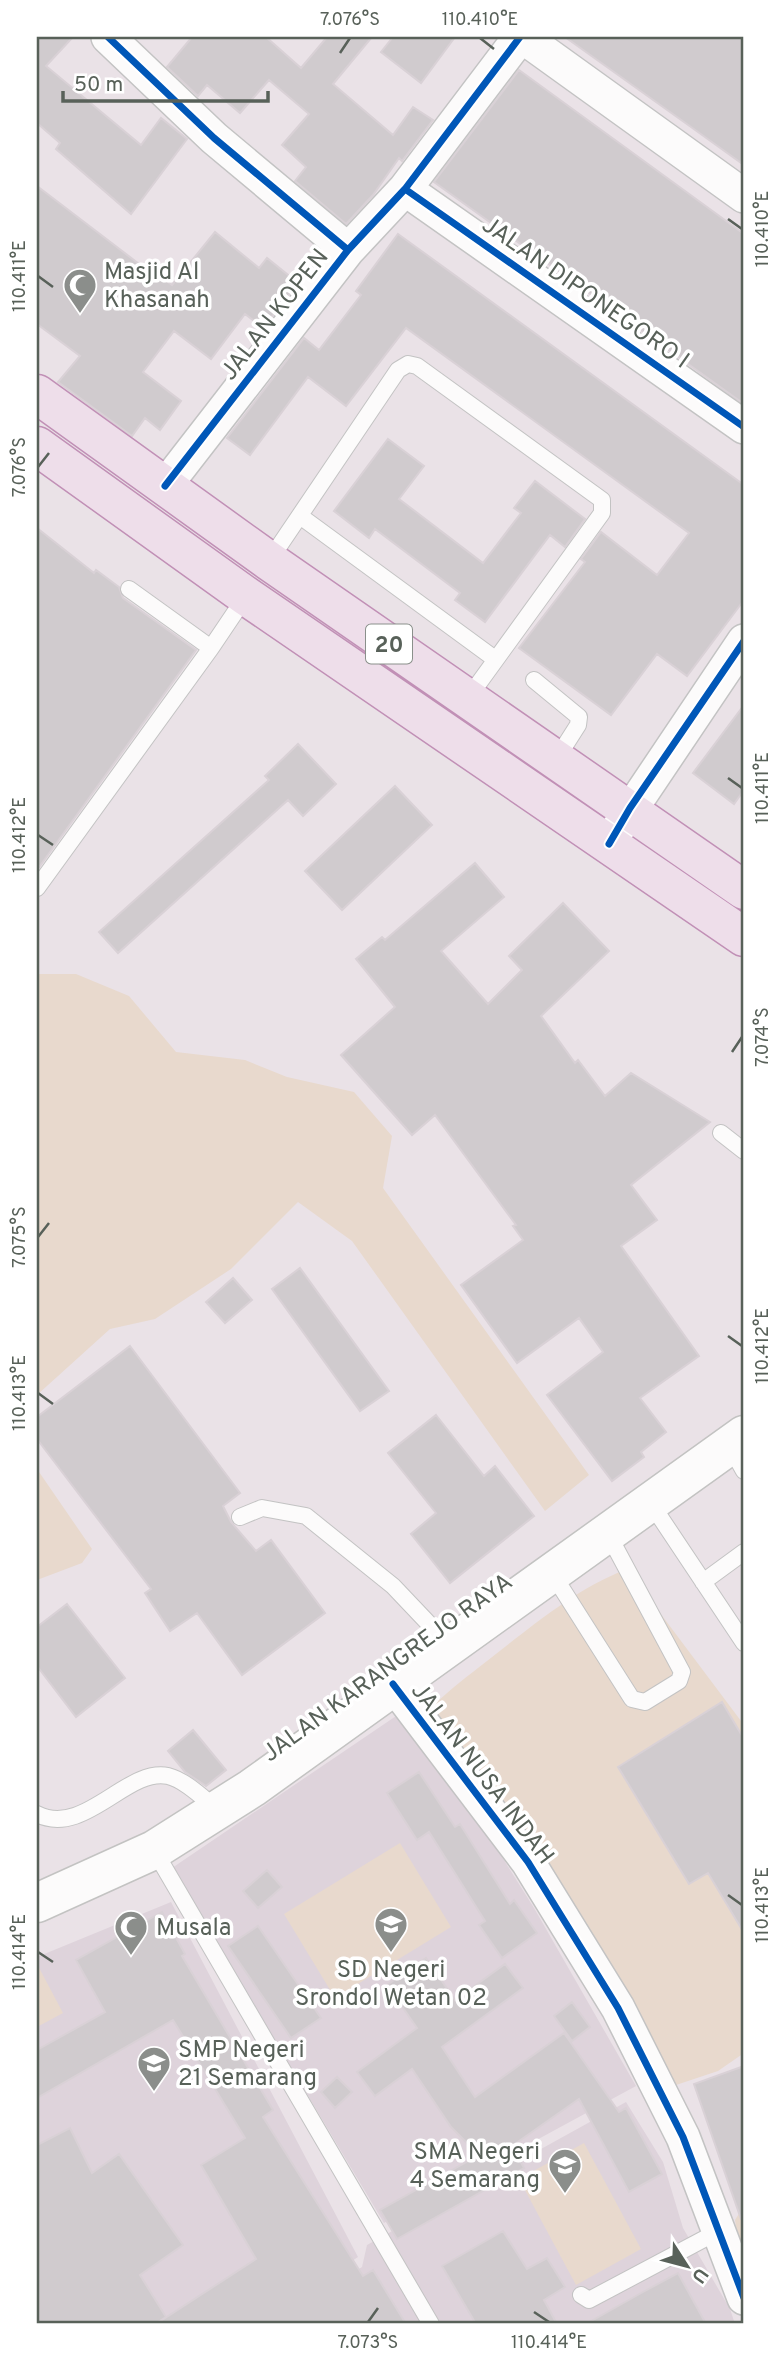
<svg xmlns="http://www.w3.org/2000/svg" width="781" height="2361" font-family="Overpass,sans-serif">
  <style>
    .education { fill: #ded3db }
    .green { fill: #e8d9cd }
    .building { fill: #d0cbce; stroke: #d9d1d6; stroke-width: 2 }
    .lines { fill: none; stroke-linecap: round; stroke-linejoin: round }
    .lane-casing { stroke: #c3c3c3; stroke-width: 18 }
    .street-casing { stroke: #c3c3c3; stroke-width: 36 }
    .secondary-casing { stroke: #c3c3c2; stroke-width: 41 }
    .highway-casing { stroke: #c190b6; stroke-width: 41 }
    .lane { stroke: #fcfbfb; stroke-width: 16 }
    .street { stroke: #fcfbfb; stroke-width: 33 }
    .secondary { stroke: #fcfbfb; stroke-width: 38 }
    .highway { stroke: #eedeea; stroke-width: 38 }
    .cycleway-casing { stroke: #fff; stroke-width: 11 }
    .cycleway { stroke: #0057b8; stroke-width: 7 }
    .ticks { fill: none; stroke: #586159; stroke-width: 2.5 }
    .labels { text-anchor: middle; stroke-width: 7; stroke-linejoin: round; paint-order: stroke }
    .shield { fill: #fff; stroke: #8a908b; stroke-width: 2 }
    .shield-label { font-size: 23px; font-weight: bold; fill: #586159 }
    .poi-label { font-size: 24px; fill: #586159; stroke: #fff; text-anchor: start }
    .street-label { font-size: 24px; fill: #586159; stroke: #fff }
    .neatline { fill: none; stroke: #586159; stroke-width: 2.5 }
    .ticks-label { font-size: 18px; text-anchor: middle; fill: #586159 }
  </style>
  <rect width="100%" height="100%" fill="#eae2e7"/>
  <path class="education" d="M 402,1712 L 482,1825 L 534,1908 L 636,2086 L 384,2223 L 172,1868 Z
    M 171,1902 L 358,2257 L 257,2324 L 110,2324 L 37,2228 L 37,1957 Z
    M 626,2102 L 663,2162 L 683,2228 L 730,2309 L 735,2324 L 270,2324 L 362,2267 L 367,2245 Z"/>
  <path class="green" d="M 37,974 L 76,974 L 129,996 L 176,1052 L 245,1060 L 287,1077 L 354,1092 L 392,1136 L 383,1188 L 589,1475 L 545,1511 L 352,1241 L 298,1202 L 231,1269 L 155,1319 L 110,1329 L 37,1395 Z
    M 37,1469 L 92,1549 L 82,1563 L 37,1580 Z
    M 627,1569 L 744,1725 L 744,2053 L 718,2071 L 673,2086 L 442,1731 L 433,1706 C 450,1689 468,1676 487,1661 C 531,1627 575,1589 627,1569 Z
    M 400,1843 L 451,1927 L 335,1998 L 284,1914 Z
    M 37,1964 L 63,2013 L 37,2027 Z
    M 584,2143 L 641,2249 L 576,2285 L 519,2179 Z
    M 744,2206 L 744,2259 L 741,2258 L 735,2220 Z"/>
  <path class="building" d="M 37,37 L 73,37 L 46,66 L 141,145 L 161,118 L 187,139 L 131,214 L 56,149 L 60,143 L 37,123 Z
    M 192,37 L 266,37 L 301,68 L 327,37 L 372,37 L 333,84 L 393,135 L 413,107 L 433,120 L 402,161 L 399,158 L 373,195 L 346,224 L 295,181 L 306,167 L 282,145 L 309,114 L 269,80 L 240,113 L 207,85 L 198,96 L 167,67 Z
    M 393,37 L 455,37 L 421,83 L 381,52 Z
    M 565,37 L 744,37 L 744,165 L 691,127 Z
    M 519,70 L 744,234 L 744,404 L 434,182 Z
    M 37,186 L 147,270 L 149,267 L 172,285 L 215,232 L 259,268 L 267,258 L 298,283 L 263,328 L 245,314 L 211,359 L 174,331 L 143,372 L 181,401 L 160,430 L 145,418 L 132,436 L 58,382 L 80,356 L 37,324 Z
    M 398,234 L 744,485 L 744,600 L 687,676 L 657,654 L 611,715 L 519,648 L 585,562 L 581,559 L 601,532 L 657,575 L 689,533 L 406,328 L 346,406 L 308,377 L 250,455 L 227,438 L 304,338 L 319,350 L 361,295 L 356,291 Z
    M 388,439 L 424,466 L 399,499 L 483,563 L 521,513 L 514,508 L 535,481 L 585,519 L 565,547 L 550,535 L 485,622 L 455,600 L 460,593 L 375,529 L 369,538 L 334,511 Z
    M 37,528 L 94,573 L 96,570 L 119,587 L 123,598 L 196,650 L 37,870 Z
    M 744,705 L 744,790 L 734,804 L 693,773 Z
    M 298,744 L 336,784 L 303,816 L 288,800 L 118,953 L 99,932 L 269,780 L 265,776 Z
    M 395,786 L 432,825 L 342,910 L 305,871 Z
    M 475,863 L 504,897 L 441,951 L 488,1004 L 522,970 L 509,956 L 563,903 L 609,951 L 541,1016 L 575,1063 L 578,1060 L 605,1096 L 631,1073 L 710,1122 L 631,1185 L 657,1220 L 621,1246 L 699,1356 L 640,1398 L 666,1432 L 641,1452 L 644,1457 L 612,1481 L 547,1395 L 603,1352 L 579,1318 L 517,1363 L 461,1285 L 523,1240 L 513,1226 L 516,1225 L 435,1115 L 412,1135 L 341,1055 L 395,1007 L 356,959 L 382,937 L 385,940 Z
    M 300,1268 L 389,1391 L 360,1411 L 272,1289 Z
    M 233,1278 L 252,1300 L 225,1323 L 206,1302 Z
    M 130,1346 L 240,1493 L 223,1506 L 231,1522 L 256,1551 L 271,1540 L 325,1613 L 242,1675 L 197,1613 L 170,1631 L 145,1593 L 151,1589 L 37,1439 L 37,1417 Z
    M 436,1415 L 484,1476 L 495,1466 L 534,1516 L 450,1583 L 411,1534 L 436,1513 L 388,1453 Z
    M 67,1604 L 125,1678 L 76,1717 L 37,1666 L 37,1627 Z
    M 722,1702 L 744,1739 L 744,1933 L 708,1873 L 689,1884 L 618,1767 Z
    M 193,1730 L 226,1770 L 206,1786 L 185,1772 L 168,1751 Z
    M 419,1772 L 455,1827 L 460,1824 L 510,1904 L 514,1900 L 537,1933 L 502,1958 L 479,1925 L 485,1921 L 429,1832 L 417,1840 L 387,1793 Z
    M 267,1870 L 282,1887 L 258,1908 L 243,1891 Z
    M 162,1912 L 185,1954 L 182,1956 L 273,2110 L 263,2117 L 363,2276 L 373,2270 L 406,2324 L 156,2324 L 256,2259 L 201,2165 L 245,2138 L 173,2020 L 37,2098 L 37,2050 L 105,2012 L 76,1960 Z
    M 258,1926 L 321,2018 L 291,2038 L 228,1946 Z
    M 426,1958 L 455,2000 L 505,1964 L 523,1988 L 442,2047 L 475,2097 L 564,2033 L 619,2112 L 626,2108 L 662,2174 L 629,2192 L 579,2099 L 512,2146 L 524,2168 L 397,2239 L 380,2210 L 479,2155 L 451,2127 L 412,2069 L 375,2096 L 357,2072 L 417,2028 L 387,1985 Z
    M 572,2002 L 590,2027 L 572,2041 L 554,2016 Z
    M 744,2066 L 744,2218 L 741,2219 L 694,2084 Z
    M 337,2077 L 352,2092 L 335,2108 L 321,2092 Z
    M 70,2128 L 92,2173 L 119,2154 L 183,2245 L 140,2275 L 166,2317 L 155,2324 L 37,2324 L 37,2145 Z
    M 503,2231 L 527,2269 L 547,2258 L 565,2287 L 544,2300 L 557,2324 L 476,2324 L 442,2266 Z
    M 678,2273 L 706,2324 L 586,2324 L 643,2292 Z"/>
  <g class="lines">
    <defs>
      <path id="lane" d="M 300,516 L 495,659
        M 269,561 L 398,370 L 408,364 L 417,366 L 602,500 L 602,513 L 468,698
        M 129,589 L 211,648 L 246,596
        M 534,680 L 579,717 L 578,725 L 557,758
        M 37,888 L 211,648
        M 721,1133 L 744,1151
        M 730,1446 L 744,1471
        M 650,1502 L 744,1643
        M 240,1517 L 262,1508 L 306,1516 L 393,1586 L 449,1645
        M 552,1573 L 632,1699 L 645,1702 L 679,1681 L 682,1672 L 607,1532
        M 703,1582 L 744,1552
        M 37,1814 C 84,1838 127,1767 168,1776 C 185,1780 204,1799 218,1810
        M 154,1850 L 431,2324
        M 581,2295 L 589,2300 L 719,2231"/>
      <path id="street" d="M 108,37 L 214,138 L 348,250
        M 523,37 L 744,196
        M 405,189 L 744,427
        M 165,486 L 348,250 L 405,189 L 520,37
        M 615,833 L 744,641
        M 393,1684 L 528,1862 L 618,2008 L 683,2137 L 744,2298"/>
      <path id="secondary" d="M 37,1903 L 154,1850 L 252,1788 L 744,1435"/>
      <path id="highway" d="M 37,394 L 269,561 L 744,890
        M 37,446 L 246,596 L 744,937"/>
    </defs>
    <use href="#lane" class="lane-casing"/>
    <use href="#street" class="street-casing"/>
    <use href="#secondary" class="secondary-casing"/>
    <use href="#highway" class="highway-casing"/>
    <use href="#lane" class="lane"/>
    <use href="#street" class="street"/>
    <use href="#secondary" class="secondary"/>
    <use href="#highway" class="highway"/>
    <defs>
      <path id="cycleway" d="M 108,37 L 214,138 L 348,250
        M 405,189 L 744,427
        M 165,486 L 348,250 L 405,189 L 520,37
        M 609,844 L 630,808 L 744,641
        M 393,1684 L 528,1862 L 618,2008 L 683,2137 L 744,2298"/>
    </defs>
    <use href="#cycleway" class="cycleway-casing"/>
    <use href="#cycleway" class="cycleway"/>
  </g>
  <path class="ticks" d="M 480,38 L 494,49M 340,53 L 350,38M 728,219 L 742,229M 38,276 L 53,287M 38,467 L 49,453M 728,778 L 742,788M 38,835 L 53,845M 732,1052 L 742,1037M 38,1237 L 49,1223M 728,1336 L 742,1346M 38,1393 L 53,1404M 728,1895 L 742,1905M 38,1952 L 53,1962M 534,2312 L 549,2322M 368,2322 L 378,2308"/>
  <defs>
    <symbol id="mosque-pin" viewBox="-11 -11 22 30"><path d="M0 17L-7.5 6A9.5 9.5 0 1 1 7.5 6Z" fill="#8b8e8b" stroke="#fff"/><path d="M3.5-4.9A6 6 0 1 0 3.5 4.9A5 5 0 1 1 3.5-4.9Z" fill="#fff"/></symbol>
    <symbol id="school-pin" viewBox="-11 -11 22 30"><path d="M0 17L-7.5 6A9.5 9.5 0 1 1 7.5 6Z" fill="#8b8e8b" stroke="#fff"/><path d="M0-5L7-2L0 1L-7-2ZM-4 1L0 2.5L4 1V4Q0 6-4 4Z" fill="#fff"/></symbol>
  </defs>
  <g fill-rule="evenodd">
    <use href="#mosque-pin" x="61" y="266" width="38" height="52"/>
    <use href="#school-pin" x="372" y="1905" width="38" height="52"/>
    <use href="#mosque-pin" x="112" y="1908" width="38" height="52"/>
    <use href="#school-pin" x="135" y="2044" width="38" height="52"/>
    <use href="#school-pin" x="546" y="2146" width="38" height="52"/>
  </g>
  <g class="labels">
    <rect class="shield" x="366" y="624.5" width="46" height="39" rx="5"/>
    <g class="shield-label">
      <text x="389" y="652">20</text>
    </g>
    <g class="poi-label">
      <text x="104" y="279">Masjid Al<tspan x="104" dy="28">Khasanah</tspan></text>
      <text x="156" y="1935">Musala</text>
      <text x="391" y="1977" text-anchor="middle">SD Negeri<tspan x="391" dy="28">Srondol Wetan 02</tspan></text>
      <text x="178" y="2057">SMP Negeri<tspan x="178" dy="28">21 Semarang</tspan></text>
      <text x="540" y="2159" text-anchor="end">SMA Negeri<tspan x="540" dy="28">4 Semarang</tspan></text>
    </g>
    <g class="street-label">
      <text transform="translate(586 292) rotate(35)" y="8">JALAN DIPONEGORO I</text>
      <text transform="translate(274 314) rotate(-52)" y="8">JALAN KOPEN</text>
      <text transform="translate(387 1667) rotate(-36)" y="8">JALAN KARANGREJO RAYA</text>
      <text transform="translate(483 1773) rotate(53)" y="8">JALAN NUSA INDAH</text>
    </g>
  </g>
  <rect width="781" height="2361" fill="none" stroke="#ffffff" stroke-width="77"/>
  <g transform="translate(687 2266) rotate(126)" stroke="#ffffff" stroke-width="5" paint-order="stroke">
  <path d="M0-5L12 26L0 18L-12 26Z" fill="#586159"/>
  <text y="-10" font-size="19" font-weight="bold" text-anchor="middle" fill="#586159">U</text>
  </g>
  <path d="M63 91v10h205v-10" fill="none" stroke="#586159" stroke-width="3.5"/>
  <text x="74" y="91" font-size="21" fill="#586159" stroke="#ffffff" stroke-width="5" paint-order="stroke">50 m</text>
  <rect x="38" y="38" width="704" height="2284" class="neatline"/>
  <g class="ticks-label">
    <text x="350" y="25">7.076°S</text>
    <text x="480" y="25">110.410°E</text>
    <text transform="translate(762 229) rotate(-90)" y="6">110.410°E</text>
    <text transform="translate(19 276) rotate(-90)" y="6">110.411°E</text>
    <text transform="translate(19 467) rotate(-90)" y="6">7.076°S</text>
    <text transform="translate(762 788) rotate(-90)" y="6">110.411°E</text>
    <text transform="translate(19 835) rotate(-90)" y="6">110.412°E</text>
    <text transform="translate(762 1037) rotate(-90)" y="6">7.074°S</text>
    <text transform="translate(19 1237) rotate(-90)" y="6">7.075°S</text>
    <text transform="translate(762 1346) rotate(-90)" y="6">110.412°E</text>
    <text transform="translate(19 1393) rotate(-90)" y="6">110.413°E</text>
    <text transform="translate(762 1905) rotate(-90)" y="6">110.413°E</text>
    <text transform="translate(19 1952) rotate(-90)" y="6">110.414°E</text>
    <text x="368" y="2348">7.073°S</text>
    <text x="549" y="2348">110.414°E</text>
  </g>
</svg>
